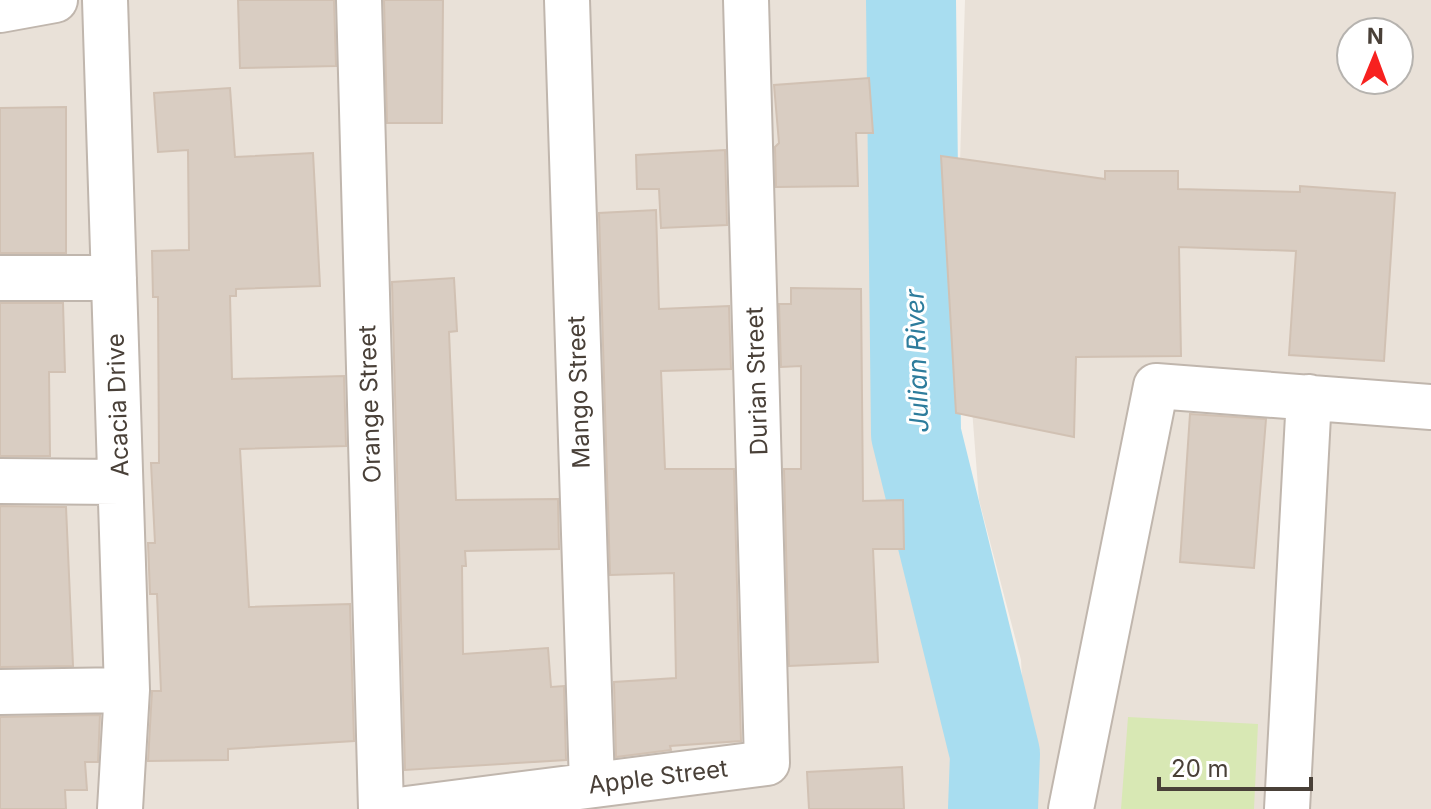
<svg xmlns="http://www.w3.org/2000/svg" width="1431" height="809" font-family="Inter,sans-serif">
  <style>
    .residential { fill: #e9e1d8; fill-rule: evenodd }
    .green { fill: #d8e8b4 }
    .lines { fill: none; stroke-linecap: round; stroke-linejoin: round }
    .river { stroke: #a8ddf0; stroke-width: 90 }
    .building { fill: #d9cdc2; stroke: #d1c1b3; stroke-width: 2 }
    .minor-casing { stroke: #c0b6ad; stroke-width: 48 }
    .minor { stroke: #fff; stroke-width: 44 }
    .labels { text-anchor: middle; stroke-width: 6; stroke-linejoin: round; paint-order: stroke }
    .street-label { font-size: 24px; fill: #494038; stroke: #fff }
    .water-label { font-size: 26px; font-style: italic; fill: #2d7c9c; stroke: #fff }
  </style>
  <rect width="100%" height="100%" fill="#f5f0ea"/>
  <path class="residential" d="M 0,0 L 885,0 L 890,447 L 926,578 L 963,805 L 958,809 L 0,809 Z
    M 965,0 L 1431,0 L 1431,809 L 1029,809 L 1021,660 L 979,500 L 958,227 ZM 1351,32 L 1399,32 L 1399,80 L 1351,80 Z"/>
  <path class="green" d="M 1128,717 L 1258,724 L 1254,809 L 1121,809 Z"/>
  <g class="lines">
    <path class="river" d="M 911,0 L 916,434 L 995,754 L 993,809"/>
  </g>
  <path class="building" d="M 238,0 L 334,0 L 336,66 L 240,68 Z
    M 384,0 L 443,0 L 442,123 L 387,123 Z
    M 869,78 L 873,133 L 856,133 L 858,186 L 776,187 L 775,147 L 779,143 L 774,85 Z
    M 230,88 L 235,157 L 313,153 L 320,286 L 236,289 L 236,296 L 230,296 L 232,379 L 344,376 L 346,446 L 240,449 L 249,607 L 350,604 L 354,741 L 228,749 L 228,760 L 148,761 L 152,691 L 161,691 L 157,594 L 150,594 L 148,543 L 155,543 L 151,463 L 159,463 L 158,297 L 153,297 L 152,251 L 189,250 L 188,150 L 158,152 L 154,93 Z
    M 66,107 L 66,253 L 0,253 L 0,108 Z
    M 725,150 L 727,225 L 661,228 L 659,189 L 637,189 L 636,155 Z
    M 941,156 L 1105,179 L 1105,171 L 1178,171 L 1178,189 L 1300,192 L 1300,186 L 1395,193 L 1384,361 L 1289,355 L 1296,251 L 1179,247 L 1181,356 L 1076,357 L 1074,437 L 956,413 Z
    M 656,210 L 659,309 L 729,306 L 731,369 L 661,371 L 665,469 L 734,469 L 741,741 L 670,746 L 671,750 L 616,757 L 614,682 L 676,678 L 674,573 L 610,575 L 599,213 Z
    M 454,278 L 457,331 L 449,332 L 456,500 L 558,499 L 559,549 L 465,551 L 466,566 L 462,566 L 463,654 L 548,648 L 551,687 L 564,686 L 566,760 L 405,770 L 392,282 Z
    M 791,288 L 861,289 L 863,501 L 903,500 L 904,549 L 873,549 L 878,662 L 789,666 L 784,469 L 801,469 L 801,366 L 781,367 L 779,304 L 791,304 Z
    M 0,303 L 63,303 L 65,372 L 49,372 L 50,456 L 0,456 Z
    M 1190,414 L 1266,419 L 1254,568 L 1180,562 Z
    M 0,506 L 66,507 L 73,666 L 0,667 Z
    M 100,715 L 98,762 L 85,762 L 87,790 L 65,790 L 66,809 L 0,809 L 0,717 Z
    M 902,767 L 904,809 L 809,809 L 807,772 Z"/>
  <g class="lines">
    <defs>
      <path id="minor" d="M 105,0 L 127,690 L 120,809
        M 359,0 L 381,809
        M 567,0 L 592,785
        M 0,10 L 55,0
        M 0,278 L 114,278
        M 0,481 L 120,482
        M 0,692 L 127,690
        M 406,809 L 767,763 L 746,0
        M 1071,809 L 1156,386 L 1431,407
        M 1287,809 L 1309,397"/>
    </defs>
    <use href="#minor" class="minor-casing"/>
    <use href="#minor" class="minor"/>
  </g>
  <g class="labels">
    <g class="street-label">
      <text transform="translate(757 381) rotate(-92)" y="8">Durian Street</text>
      <text transform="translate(579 392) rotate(-92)" y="8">Mango Street</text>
      <text transform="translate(370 404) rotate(-92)" y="8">Orange Street</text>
      <text transform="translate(118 405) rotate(-92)" y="8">Acacia Drive</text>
      <text transform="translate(658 777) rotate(-7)" y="8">Apple Street</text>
    </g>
    <g class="water-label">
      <text transform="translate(917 361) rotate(-92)" y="9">Julian River</text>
    </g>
  </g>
  <g transform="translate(1375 56) rotate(1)"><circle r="38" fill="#ffffff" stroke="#b6b3af" stroke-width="2"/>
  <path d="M0-6L14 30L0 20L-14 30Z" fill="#f7211f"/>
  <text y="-12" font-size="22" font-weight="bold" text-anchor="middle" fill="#494038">N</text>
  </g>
  <path d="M1159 777v12h152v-12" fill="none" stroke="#494038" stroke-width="4"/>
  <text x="1171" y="777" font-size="24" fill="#494038" stroke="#ffffff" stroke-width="6" paint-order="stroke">20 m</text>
</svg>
